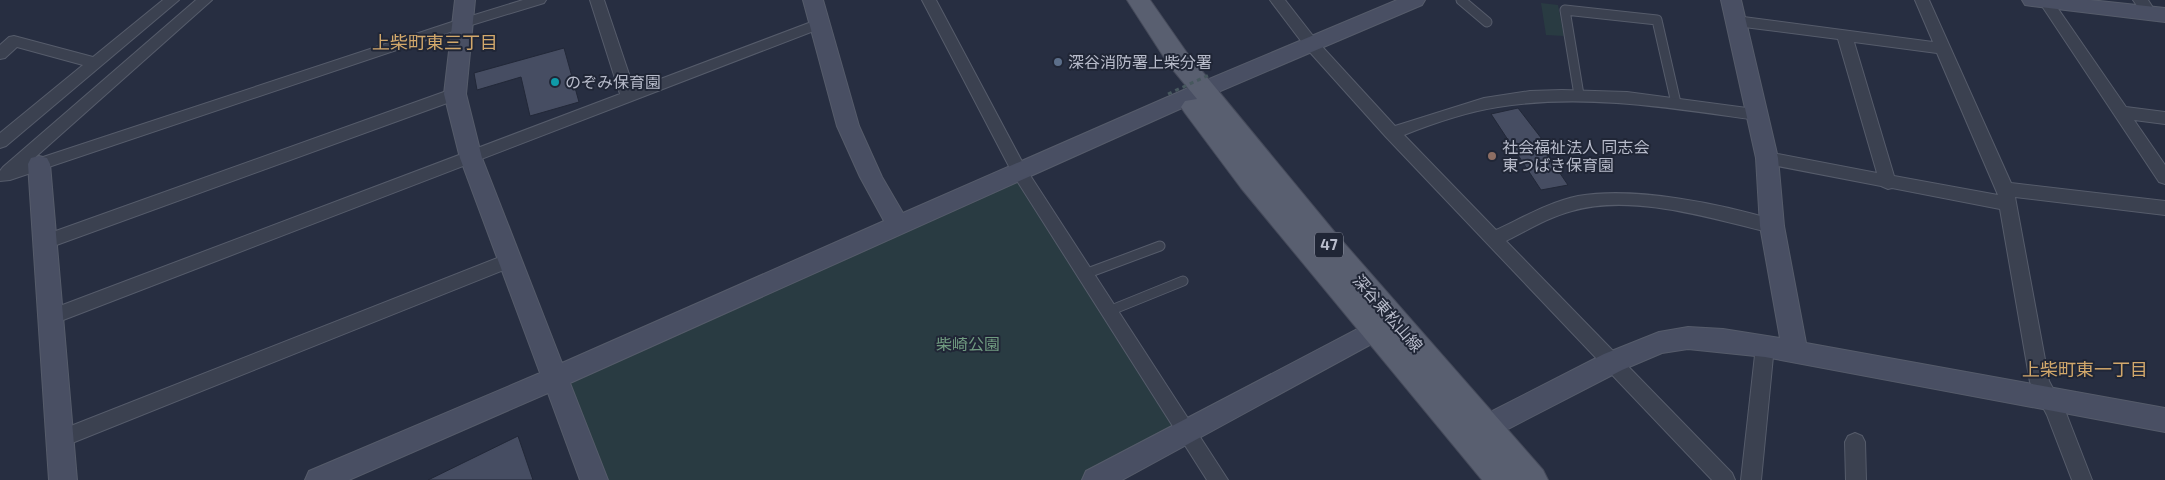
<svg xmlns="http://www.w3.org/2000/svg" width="2165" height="480" font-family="'Exo 2','Noto Sans JP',sans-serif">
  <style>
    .green { fill: #293b42 }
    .building { fill: #464d62; stroke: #222838 }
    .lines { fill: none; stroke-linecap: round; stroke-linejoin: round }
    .lane-casing { stroke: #565c6b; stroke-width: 11 }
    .street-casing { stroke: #565c6b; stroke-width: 2 }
    .secondary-casing { stroke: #565c6b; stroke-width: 2 }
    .primary-casing { stroke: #454a5a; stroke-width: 2 }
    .lane { stroke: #3b4150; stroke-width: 9 }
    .street { fill: #3b4150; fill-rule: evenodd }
    .secondary { fill: #494f63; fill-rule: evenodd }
    .primary { fill: #595f70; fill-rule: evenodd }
    .path-bridge { stroke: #47585e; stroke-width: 3; stroke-dasharray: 4 4; stroke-linecap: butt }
    .service-dot { fill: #5c6f8a; stroke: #202636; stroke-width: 2 }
    .culture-dot { fill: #0f9aa8; stroke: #202636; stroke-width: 2 }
    .education-dot { fill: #8d6e63; stroke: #202636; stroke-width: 2 }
    .labels { text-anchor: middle; stroke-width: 4; stroke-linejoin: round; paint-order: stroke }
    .shield { fill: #202636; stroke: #8a8f9e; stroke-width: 1 }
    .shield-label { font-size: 15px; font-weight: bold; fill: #b8bccb }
    .poi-label { font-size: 16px; fill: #b8bccb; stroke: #202636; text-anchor: start }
    .street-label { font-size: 16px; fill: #b8bccb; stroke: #202636 }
    .park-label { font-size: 16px; fill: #709b80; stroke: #202636 }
    .neighbourhood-label { font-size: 18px; fill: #d2a86b; stroke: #202636 }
  </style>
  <rect width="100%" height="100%" fill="#272e41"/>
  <path class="green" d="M 1541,3 L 1558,5 L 1564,36 L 1546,35 Z
    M 1020,172 L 1185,431 L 1096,480 L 594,480 L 555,378 Z"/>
  <path class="building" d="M 564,48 L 579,102 L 530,116 L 521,77 L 477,90 L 474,73 Z
    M 1518,108 L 1545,143 L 1540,144 L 1568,185 L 1541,190 L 1491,114 Z
    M 518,436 L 533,480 L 428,480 Z"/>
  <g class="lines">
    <defs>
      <path id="lane" d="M 1461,0 L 1487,22
        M 1579,95 L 1565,10 L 1657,20 L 1676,103
        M 1085,274 L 1160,246
        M 1109,311 L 1183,281"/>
      <path id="street" d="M 163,0 L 179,0 L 6,146 L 0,148 L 0,133 L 83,65 L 17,47 L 5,58 L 0,59 L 0,45 L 9,37 L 14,36 L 93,57 Z
        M 196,0 L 212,0 L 31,161 L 455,21 L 523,0 L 546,0 L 544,3 L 465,27 L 10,180 L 0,181 L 0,171 L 3,167 Z
        M 590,0 L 604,0 L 634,89 L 814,21 L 819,19 L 826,24 L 824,27 L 58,322 L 51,325 L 44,322 L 42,317 L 44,312 L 620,94 Z
        M 922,0 L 936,0 L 1026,169 L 1228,480 L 1207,480 L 1014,176 Z
        M 1270,0 L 1285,0 L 1317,41 L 1395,126 L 1484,98 L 1530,91 L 1562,90 L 1627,92 L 1762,110 L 1764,114 L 1762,118 L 1756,120 C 1671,108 1584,93 1498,107 C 1466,112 1434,123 1404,135 L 1496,230 C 1522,218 1549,202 1578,196 C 1635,186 1723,204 1778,221 L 1781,226 L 1778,231 L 1772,233 C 1712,219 1633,193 1572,211 C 1549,217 1528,230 1506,241 L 1732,473 L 1735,480 L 1712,480 L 1386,137 L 1307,49 Z
        M 1915,0 L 1929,0 L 2011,183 L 2165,201 L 2165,215 L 2015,197 L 2049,381 L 2066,413 L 2092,480 L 2072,480 L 2047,415 L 2030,382 L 2000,209 L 1892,188 L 1888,189 L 1881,186 L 1767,164 L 1761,162 L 1759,158 L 1761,154 L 1767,152 L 1877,173 L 1838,39 L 1736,26 L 1729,21 L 1731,18 L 1736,16 L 1933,42 ZM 1854,42 L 1937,53 L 1998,195 L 1894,176 Z
        M 2038,0 L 2052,0 L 2126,107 L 2165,112 L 2165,124 L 2134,120 L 2165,165 L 2165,184 L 2159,182 Z
        M 2133,0 L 2148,0 L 2157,14 L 2155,17 L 2145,17 Z
        M 455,88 L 461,90 L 463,94 L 461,98 L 51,247 L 45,249 L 39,247 L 36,242 L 39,237 Z
        M 510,253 L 516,255 L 519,260 L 516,265 L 67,445 L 60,448 L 53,445 L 50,439 L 53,433 Z
        M 1765,338 L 1772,340 L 1774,346 L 1761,480 L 1741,480 L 1756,346 L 1758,340 Z
        M 1855,433 L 1862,436 L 1865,442 L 1866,480 L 1846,480 L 1845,442 L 1848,436 Z"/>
      <path id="secondary" d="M 455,0 L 475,0 L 466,94 L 482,158 L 562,363 L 884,221 L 860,177 L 837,126 L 803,0 L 823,0 L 859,126 L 882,177 L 903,213 L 1195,85 L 1397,0 L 1425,0 L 1422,5 L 1211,95 L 570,383 L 608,480 L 580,480 L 548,393 L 349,480 L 305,480 L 309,471 L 540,373 L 460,158 L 444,94 Z
        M 1721,0 L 1741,0 L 1778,158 L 1784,226 L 1806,343 L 2165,408 L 2165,432 L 1765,357 L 1688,349 L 1662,353 L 1622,370 L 1481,443 L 1471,447 L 1461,443 L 1458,435 L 1461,427 L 1604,354 L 1659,332 L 1688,327 L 1723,329 L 1780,338 L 1760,226 L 1756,158 Z
        M 2022,0 L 2090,0 L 2165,8 L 2165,22 L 2032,6 L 2025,5 Z
        M 39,156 L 47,158 L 50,164 L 77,480 L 49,480 L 28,164 L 31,158 Z
        M 1390,312 L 1399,315 L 1403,322 L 1399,329 L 1122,480 L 1082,480 L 1086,471 Z"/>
      <path id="primary" d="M 1127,0 L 1150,0 L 1187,53 L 1337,235 L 1543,470 L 1548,480 L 1482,480 L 1241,188 L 1185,113 L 1181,107 L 1185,101 L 1197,99 L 1169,65 Z"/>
    </defs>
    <use href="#lane" class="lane-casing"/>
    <use href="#street" class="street-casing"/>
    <use href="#secondary" class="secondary-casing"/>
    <use href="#primary" class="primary-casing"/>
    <use href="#lane" class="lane"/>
    <use href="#street" class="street"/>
    <use href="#secondary" class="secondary"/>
    <use href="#primary" class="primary"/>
    <path class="path-bridge" d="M 1168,94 L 1209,75"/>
  </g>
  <circle class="service-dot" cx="1058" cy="62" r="5"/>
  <circle class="culture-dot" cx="555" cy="82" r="5"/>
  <circle class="education-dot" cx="1492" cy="156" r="5"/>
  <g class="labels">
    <rect class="shield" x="1315" y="232.5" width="28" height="25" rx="4"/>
    <g class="shield-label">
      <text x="1329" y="250">47</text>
    </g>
    <g class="poi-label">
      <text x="1068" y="68">深谷消防署上柴分署</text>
      <text x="565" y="88">のぞみ保育園</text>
      <text x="1502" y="153">社会福祉法人 同志会<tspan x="1502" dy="18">東つばき保育園</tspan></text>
    </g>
    <g class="street-label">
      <text transform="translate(1388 313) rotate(49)" y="6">深谷東松山線</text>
    </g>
    <g class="park-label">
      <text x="968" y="350">柴崎公園</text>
    </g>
    <g class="neighbourhood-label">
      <text x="435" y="49">上柴町東三丁目</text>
      <text x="2085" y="376">上柴町東一丁目</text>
    </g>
  </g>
</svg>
